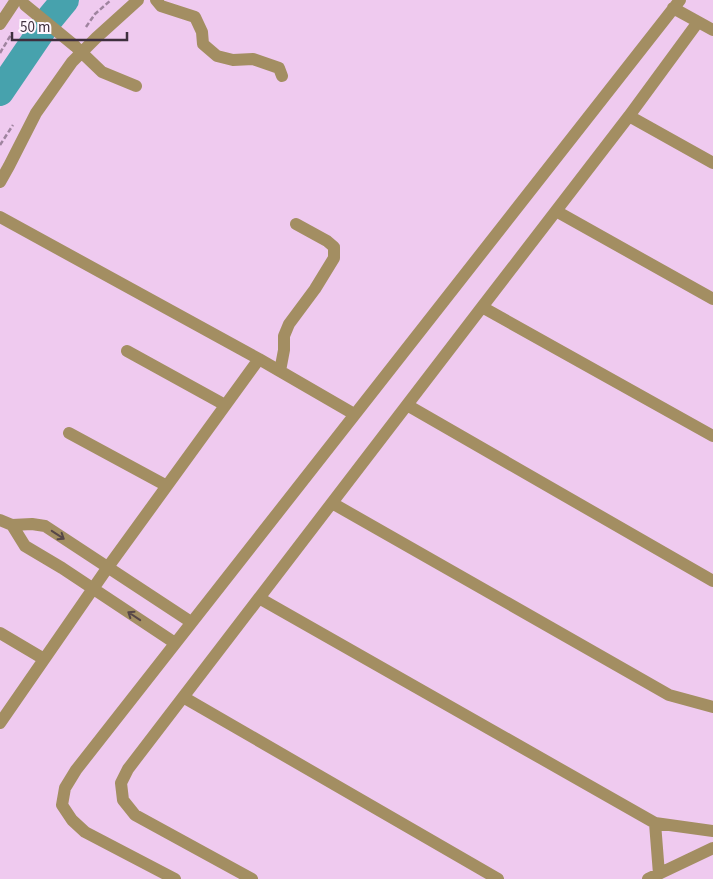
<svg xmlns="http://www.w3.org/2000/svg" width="713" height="879" font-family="'Source Sans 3',sans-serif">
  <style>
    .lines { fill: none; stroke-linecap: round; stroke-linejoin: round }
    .river { stroke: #47a2ad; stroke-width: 28 }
    .path { stroke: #9f849f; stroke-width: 2.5; stroke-dasharray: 5 2.5; stroke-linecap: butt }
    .minor { stroke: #a38e62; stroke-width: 12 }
    .minor-bridge { stroke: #a38e62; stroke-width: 12 }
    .oneway { stroke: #574747 }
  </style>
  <rect width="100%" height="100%" fill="#efcaef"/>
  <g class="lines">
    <path class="river" d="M 0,92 L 51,17 L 65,0"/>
    <path class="path" d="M 86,27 L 95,14 L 111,0
      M 0,53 L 12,33
      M 0,145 L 13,125"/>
    <path class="minor" d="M 156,0 L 161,6 L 195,17 L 202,32 L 203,44 L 217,56 L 233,60 L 253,59 L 279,68 L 282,76
      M 673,8 L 713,30
      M 698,22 L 629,116 L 482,307 L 713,436
      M 0,24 L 16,0
      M 77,48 L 102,72 L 136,86
      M 629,116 L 713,163
      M 0,182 L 9,166 L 36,113 L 72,62 L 96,38 L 138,0
      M 556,211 L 713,299
      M 0,217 L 259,359 L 354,414
      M 127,351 L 225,405
      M 280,371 L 284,350 L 284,336 L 289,324 L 315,289 L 334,258 L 334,247 L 327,241 L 296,224
      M 407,405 L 713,581
      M 69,433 L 167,486
      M 332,503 L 669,695 L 713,707
      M 0,520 L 12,525 L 32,524 L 45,526 L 191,622
      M 12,525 L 25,546 L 62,568 L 175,643
      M 259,598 L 655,823 L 713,831
      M 0,633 L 44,659
      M 183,697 L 498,879
      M 0,723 L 108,567 L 259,359
      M 655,823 L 659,874
      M 175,879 L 85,832 L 72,820 L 62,805 L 65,788 L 76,770 L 680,0
      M 252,879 L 135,815 L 123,800 L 121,783 L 128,769 L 482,307
      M 648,879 L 713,848"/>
    <path class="minor-bridge" d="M 25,5 L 75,46"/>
  </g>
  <defs><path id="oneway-shaft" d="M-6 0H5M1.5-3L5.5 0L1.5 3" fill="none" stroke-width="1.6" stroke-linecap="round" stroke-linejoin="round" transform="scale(1.25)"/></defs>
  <g class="oneway">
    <use href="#oneway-shaft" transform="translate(58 535) rotate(33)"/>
    <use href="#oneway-shaft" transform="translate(134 616) rotate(-146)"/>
  </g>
  <path d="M12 32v8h115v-8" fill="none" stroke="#3e2f3e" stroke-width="2.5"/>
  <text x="20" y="32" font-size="15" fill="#3e2f3e" stroke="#fef6fe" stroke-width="4" paint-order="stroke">50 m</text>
</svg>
